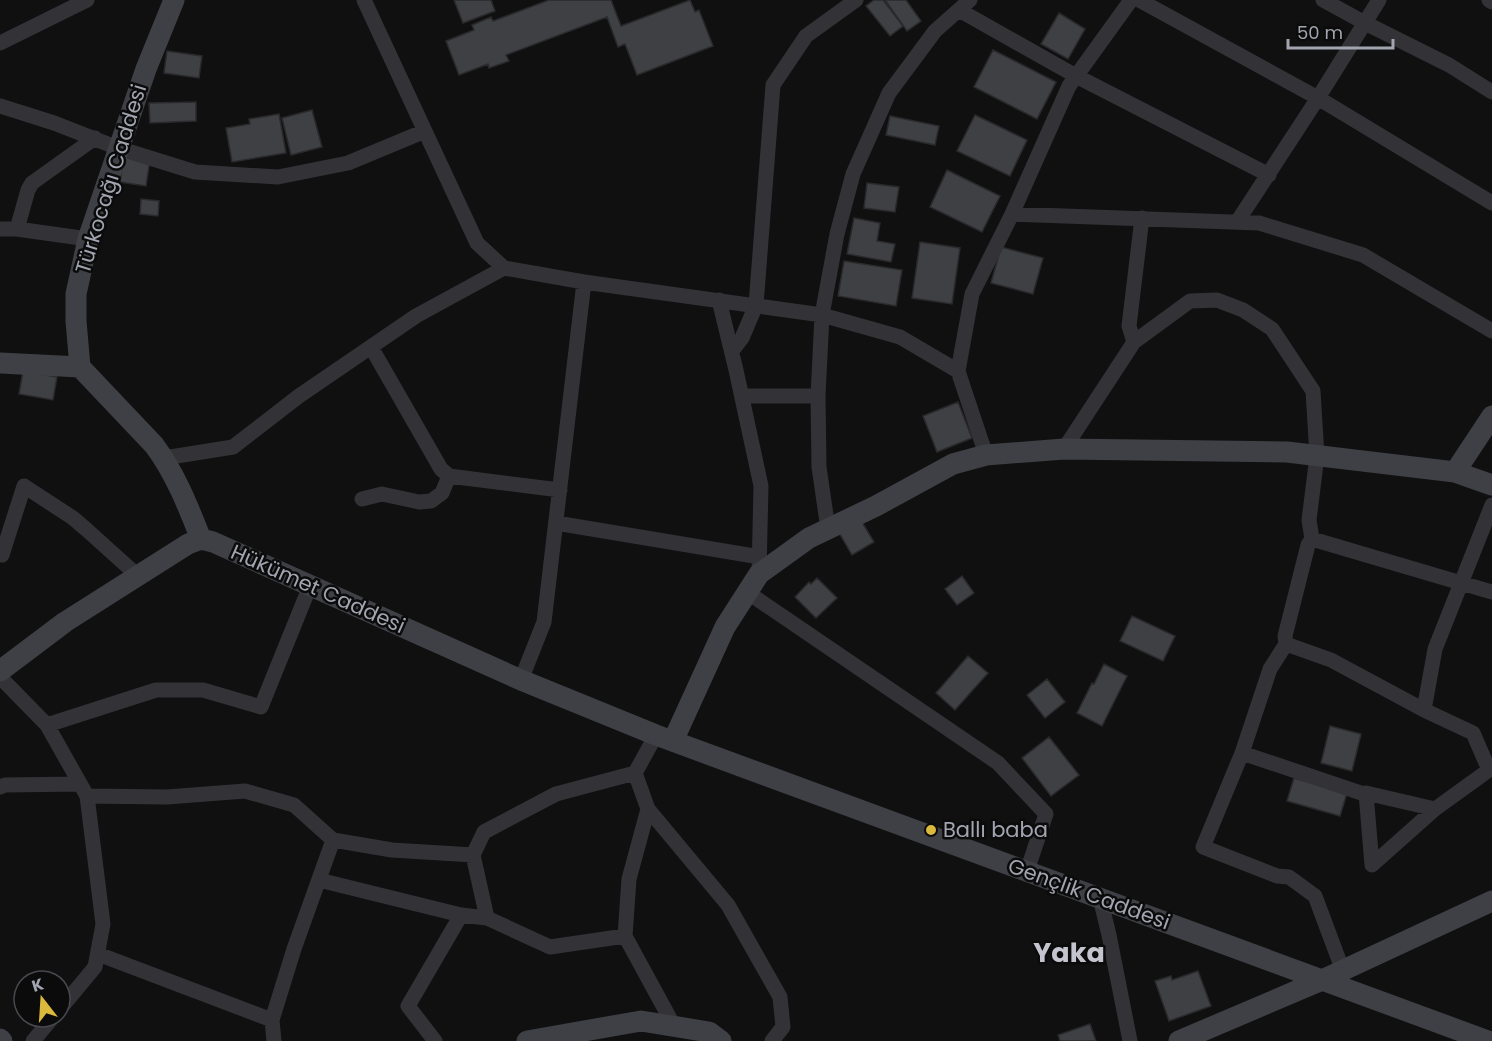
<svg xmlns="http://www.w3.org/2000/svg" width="1492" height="1041" font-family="Poppins,sans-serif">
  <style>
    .building { fill: #3f4044; stroke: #2a2a2c; stroke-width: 1.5 }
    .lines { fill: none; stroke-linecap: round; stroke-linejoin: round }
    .street { stroke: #333337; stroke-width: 15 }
    .secondary { stroke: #3f4045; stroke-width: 21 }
    .poi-dot { fill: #dbb93d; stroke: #0b0b0c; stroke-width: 2 }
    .labels { text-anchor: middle; stroke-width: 5; stroke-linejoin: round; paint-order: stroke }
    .street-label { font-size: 21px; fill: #a2a5b0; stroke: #0b0b0c }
    .poi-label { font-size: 21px; fill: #a2a5b0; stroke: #0b0b0c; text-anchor: start }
    .district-label { font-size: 27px; font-weight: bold; fill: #c3c4cd; stroke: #0b0b0c }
  </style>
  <rect width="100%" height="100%" fill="#101011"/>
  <path class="building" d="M 454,0 L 491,0 L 495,11 L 463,23 Z
    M 549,0 L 611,0 L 621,26 L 690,0 L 695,12 L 699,10 L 713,46 L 637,75 L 625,44 L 618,47 L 607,17 L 506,55 L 509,61 L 489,68 L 488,64 L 459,75 L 446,41 L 474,30 L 472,25 L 491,17 L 493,21 Z
    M 874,0 L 883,0 L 903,26 L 890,36 L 866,6 Z
    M 885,0 L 906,0 L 921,21 L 907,31 Z
    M 1059,13 L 1085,29 L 1068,59 L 1041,44 Z
    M 993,50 L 1056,82 L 1037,119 L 974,87 Z
    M 167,51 L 202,56 L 199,78 L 164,73 Z
    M 196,102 L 196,121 L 150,123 L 149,103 Z
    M 312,110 L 322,147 L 291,155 L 282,118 Z
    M 279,114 L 286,153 L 232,162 L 226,128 L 250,124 L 249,119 Z
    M 975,115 L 1027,140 L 1010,176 L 957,151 Z
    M 890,116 L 939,126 L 935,145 L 886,135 Z
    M 124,156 L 150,160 L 146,186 L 120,182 Z
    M 947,170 L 1000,196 L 982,232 L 930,207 Z
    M 867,183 L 899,187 L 895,212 L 864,208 Z
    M 141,199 L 159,201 L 158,216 L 140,214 Z
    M 854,218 L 880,223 L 877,241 L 895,244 L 891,262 L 847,254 Z
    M 920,242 L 960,248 L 952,304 L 912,298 Z
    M 1001,247 L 1043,258 L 1033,294 L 991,283 Z
    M 844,261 L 902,270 L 896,306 L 838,296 Z
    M 23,371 L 57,377 L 53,400 L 19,394 Z
    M 958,402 L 972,438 L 937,452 L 923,416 Z
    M 859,517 L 874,542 L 852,555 L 837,529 Z
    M 962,576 L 974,593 L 957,605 L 945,589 Z
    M 817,578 L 837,598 L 816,618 L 795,597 L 809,582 L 811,584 Z
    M 1132,616 L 1175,636 L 1163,661 L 1120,641 Z
    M 968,656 L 988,673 L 955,710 L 936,693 Z
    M 1104,664 L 1127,676 L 1102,726 L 1077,713 L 1092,683 L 1094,684 Z
    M 1047,679 L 1065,702 L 1045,718 L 1027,695 Z
    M 1330,726 L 1361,734 L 1352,771 L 1321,763 Z
    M 1049,737 L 1079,775 L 1051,796 L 1022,758 Z
    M 1294,778 L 1347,793 L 1340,816 L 1287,801 Z
    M 1198,971 L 1211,1006 L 1169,1021 L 1155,981 L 1171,976 L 1172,980 Z
    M 1090,1024 L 1096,1041 L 1060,1041 L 1058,1035 Z"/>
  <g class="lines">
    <path class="street" d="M 364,0 L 477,243 L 504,268 L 584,282 L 822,315 L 900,337 L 958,371 L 986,455
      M 1139,0 L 1318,98 L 1492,203
      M 1323,0 L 1365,23 L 1449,65 L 1492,92
      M 1489,0 L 1492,2
      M 959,10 L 1076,76 L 1269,175
      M 0,43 L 87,0
      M 0,106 L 54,123 L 118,148 L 195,172 L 278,177 L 348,163 L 425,131
      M 1012,214 L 1259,223 L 1363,255 L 1492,331
      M 1237,222 L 1318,98 L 1379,0
      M 0,229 L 17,229 L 88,239
      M 17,229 L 28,190 L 32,183 L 95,138
      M 719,300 L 736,370 L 761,486 L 759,574
      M 1134,342 L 1129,326 L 1142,218
      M 371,347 L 441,469 L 449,476 L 560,490
      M 732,351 L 742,338 L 756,305 L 773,85 L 806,36 L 856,0
      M 958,371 L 972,294 L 1012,214 L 1069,86 L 1131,0
      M 742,396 L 818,396
      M 1064,449 L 1134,342 L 1190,301 L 1217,300 L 1243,310 L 1272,329 L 1313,391 L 1317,456 L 1309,520 L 1312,539 L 1308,545 L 1285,636 L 1286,644 L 1270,669 L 1242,753 L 1203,847 L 1277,876 L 1289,877 L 1315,896 L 1343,971
      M 164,458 L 233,447 L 299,396 L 416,316 L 504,268
      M 362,499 L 382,494 L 419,502 L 431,501 L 442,493 L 449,476
      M 556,523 L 760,557
      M 828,529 L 819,467 L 818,396 L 822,315 L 837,234 L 853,174 L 889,93 L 935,31 L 970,0
      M 1312,539 L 1492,592
      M 2,555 L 24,486 L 73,518 L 87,530 L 138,576
      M 747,592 L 998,763 L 1046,814 L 1027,871
      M 1286,644 L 1331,660 L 1424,710 L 1473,733 L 1489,770 L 1435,809 L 1372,865
      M 0,677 L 47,725 L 87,796 L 103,924 L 95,967 L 60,1009
      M 521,680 L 544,622 L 584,282
      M 1424,710 L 1435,649 L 1492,505
      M 47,725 L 156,690 L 203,690 L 261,707 L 310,586
      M 656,735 L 635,773 L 648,809 L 629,879 L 625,936 L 674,1026
      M 1242,753 L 1364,794 L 1366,793 L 1435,809
      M 0,787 L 5,785 L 80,784
      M 1366,793 L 1372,865
      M 87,796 L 167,797 L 245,791 L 294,805 L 333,840 L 392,850 L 473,855
      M 648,809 L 728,905 L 780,997 L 783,1027 L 772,1041
      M 319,880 L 461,915 L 487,918 L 550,947 L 625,936
      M 1100,898 L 1109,935 L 1130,1041
      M 487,918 L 473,855 L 484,832 L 556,794 L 635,773
      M 98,954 L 272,1020
      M 33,1041 L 53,1017
      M 274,1041 L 272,1020 L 294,949 L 333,840
      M 435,1041 L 408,1006 L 461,915"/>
    <path class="secondary" d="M 174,0 L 146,69 L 88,239 L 76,294 L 76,321 L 80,367 L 154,445 C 175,473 188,506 201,539
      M 0,363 L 80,367
      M 1455,472 L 1492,416
      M 0,671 L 65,622 L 188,544 L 201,539 L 213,542 L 521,680 L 656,735 L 1488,1041
      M 673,741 L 725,627 L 759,574 L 809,538 L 876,506 L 953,464 L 986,455 L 1064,449 L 1287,452 L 1455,472 L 1492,485
      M 0,1039 L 2,1041
      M 527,1041 L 641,1021 L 709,1032 L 721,1041
      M 1179,1041 L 1322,980 L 1492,901"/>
  </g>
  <circle class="poi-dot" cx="931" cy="830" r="6"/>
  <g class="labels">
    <g class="street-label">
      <text transform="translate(111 179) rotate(-73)" y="7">Türkocağı Caddesi</text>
      <text transform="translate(318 589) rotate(24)" y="7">Hükümet Caddesi</text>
      <text transform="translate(1089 894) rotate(20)" y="7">Gençlik Caddesi</text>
    </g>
    <g class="poi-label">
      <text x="943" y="837">Ballı baba</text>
    </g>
    <g class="district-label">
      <text x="1069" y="962">Yaka</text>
    </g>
  </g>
  <g transform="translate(42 999) rotate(343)"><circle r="28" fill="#0b0b0c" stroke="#47494e" stroke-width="1.5"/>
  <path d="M0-4.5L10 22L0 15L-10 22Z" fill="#dbb93d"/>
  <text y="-9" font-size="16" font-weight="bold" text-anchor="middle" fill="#a2a5b0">K</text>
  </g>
  <path d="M1288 39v9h105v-9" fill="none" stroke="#a2a5b0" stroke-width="3"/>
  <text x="1297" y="39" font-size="18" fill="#a2a5b0" stroke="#0b0b0c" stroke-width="4.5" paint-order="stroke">50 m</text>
</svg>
